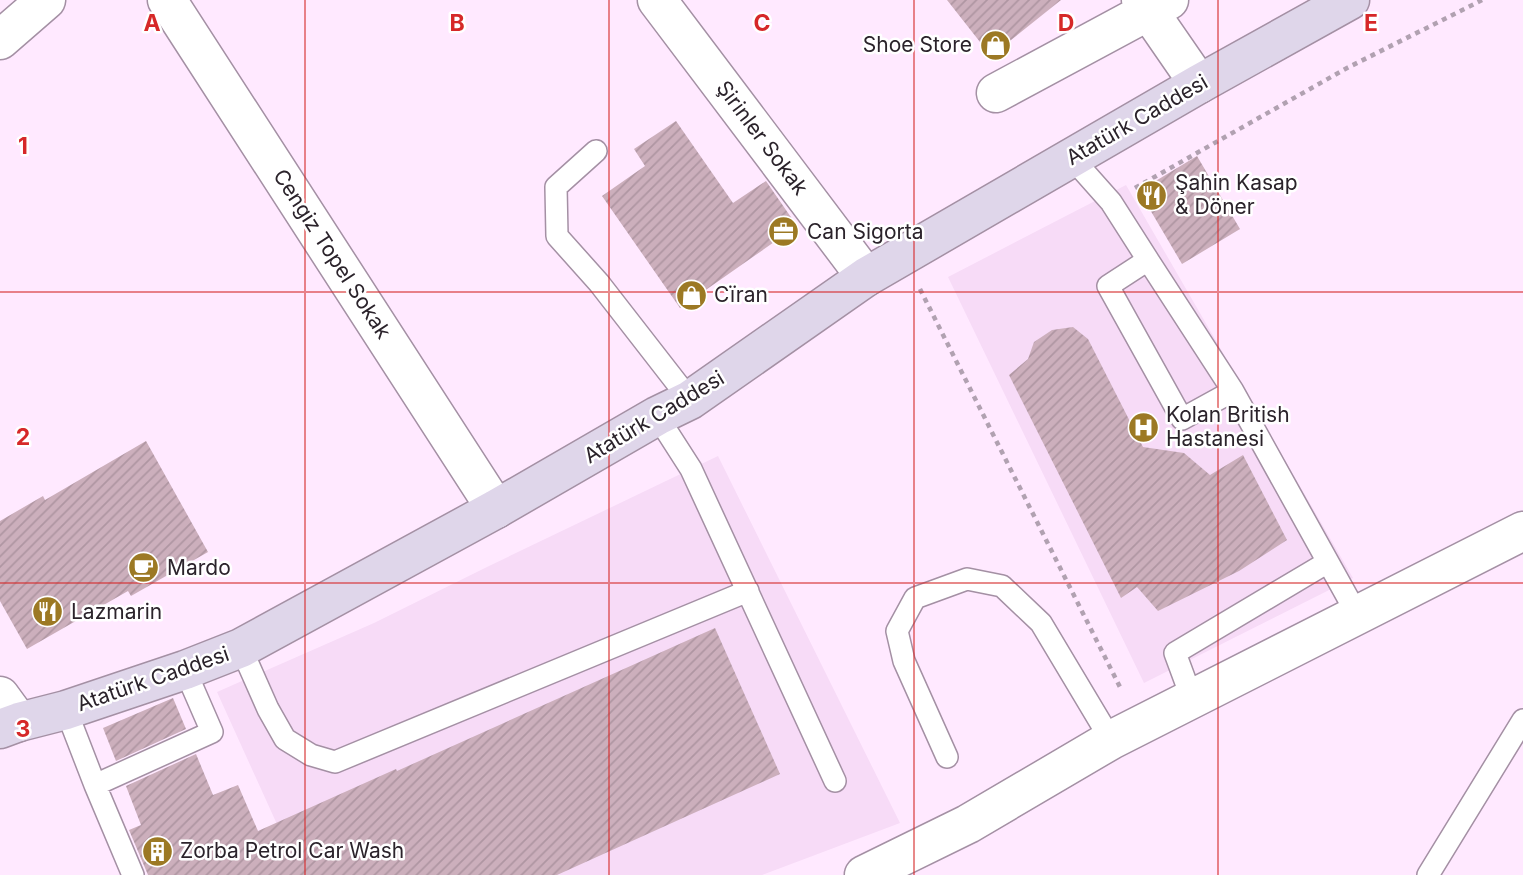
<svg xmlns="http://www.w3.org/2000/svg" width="1523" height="875" font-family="Inter,sans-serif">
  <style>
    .built { fill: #f7dbf7 }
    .building { fill: url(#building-hatch) }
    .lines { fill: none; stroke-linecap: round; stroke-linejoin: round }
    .lane-casing { stroke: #a490a4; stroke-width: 24 }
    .street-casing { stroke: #a490a4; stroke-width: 41 }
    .secondary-casing { stroke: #a490a4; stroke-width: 41 }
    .path { stroke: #b1a1b1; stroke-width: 4.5; stroke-dasharray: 5 5; stroke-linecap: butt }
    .lane { stroke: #fff; stroke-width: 21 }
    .street { stroke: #fff; stroke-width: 38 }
    .secondary { stroke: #dfd6ea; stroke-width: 38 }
    .grid { fill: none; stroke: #d62828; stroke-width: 2; stroke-opacity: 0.55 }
    .labels { text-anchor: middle; stroke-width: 5; stroke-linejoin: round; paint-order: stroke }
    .poi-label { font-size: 21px; fill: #2b232b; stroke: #fff; text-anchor: start }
    .street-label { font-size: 21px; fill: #2b232b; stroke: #fff }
    .grid-label { font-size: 23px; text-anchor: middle; font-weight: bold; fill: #d62828; stroke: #fff; stroke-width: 5; stroke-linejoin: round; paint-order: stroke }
  </style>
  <defs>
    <pattern id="building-hatch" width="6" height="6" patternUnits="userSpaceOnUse" patternTransform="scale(1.75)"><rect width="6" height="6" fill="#ccafbc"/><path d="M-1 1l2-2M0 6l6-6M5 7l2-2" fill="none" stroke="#af96a2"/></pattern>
  </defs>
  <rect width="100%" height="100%" fill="#ffe9ff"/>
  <path class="built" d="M 1126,185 L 1353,578 L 1144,683 L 948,277 Z
    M 718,456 L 900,823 L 762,875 L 300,875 L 217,692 L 374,623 L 489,566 Z"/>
  <path class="building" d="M 947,0 L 1061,0 L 991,56 Z
    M 676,121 L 733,203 L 766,181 L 797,226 L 680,308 L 602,196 L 645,166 L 634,149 Z
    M 1197,156 L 1240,229 L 1182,264 L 1139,191 Z
    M 1073,327 L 1088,339 L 1143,447 L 1184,453 L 1210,475 L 1243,455 L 1287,540 L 1239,571 L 1158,611 L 1137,587 L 1121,598 L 1009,375 L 1028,359 L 1034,342 L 1052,330 Z
    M 146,441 L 208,552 L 131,596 L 128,591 L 27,649 L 0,601 L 0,521 L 43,496 L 45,500 Z
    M 715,628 L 780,774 L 557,875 L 148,875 L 129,830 L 141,825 L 126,786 L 196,754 L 213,795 L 238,785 L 258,831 L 396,769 L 397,771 Z
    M 173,698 L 186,729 L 116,761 L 103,728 Z"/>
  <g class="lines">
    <defs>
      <path id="lane" d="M 596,151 L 556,187 L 557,236 L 599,283 L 690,400
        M 1071,157 L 1111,202 L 1148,260 L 1108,286 L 1182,419 L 1233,391 L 1358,616
        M 1148,260 L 1233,391
        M 657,416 L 691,469 L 835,781
        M 241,648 L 268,709 L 285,739 L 311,755 L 335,762 L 748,591
        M 1192,699 L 1175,653 L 1328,562
        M 66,710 L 95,785 L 212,732 L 185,670
        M 947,757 L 904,661 L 897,631 L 915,598 L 967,579 L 1002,586 L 1041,623 L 1111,740
        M 95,785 L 133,875
        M 1428,875 L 1523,720"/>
      <path id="street" d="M 167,0 L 496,509
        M 657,0 L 866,277
        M 1141,0 L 1199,84
        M 0,40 L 46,0
        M 996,93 L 1169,0
        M 0,696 L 19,722
        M 864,875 L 968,824 L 1111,740 L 1523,531"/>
      <path id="secondary" d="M 0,729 L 19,722 L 66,710 L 185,670 L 241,648 L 496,509 L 657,416 L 690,400 L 866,277 L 1199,84 L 1350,0"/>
    </defs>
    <use href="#lane" class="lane-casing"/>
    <use href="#street" class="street-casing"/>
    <use href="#secondary" class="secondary-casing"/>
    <path class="path" d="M 1135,188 L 1347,68 L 1482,0
      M 920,289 L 1122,691"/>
    <use href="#lane" class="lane"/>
    <use href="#street" class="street"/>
    <use href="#secondary" class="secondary"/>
  </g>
  <path class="grid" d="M 305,0 L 305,875M 609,0 L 609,875M 914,0 L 914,875M 1218,0 L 1218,875M 0,292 L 1523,292M 0,583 L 1523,583"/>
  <defs>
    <symbol id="shop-disc" viewBox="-11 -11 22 22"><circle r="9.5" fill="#9c7924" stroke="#fff"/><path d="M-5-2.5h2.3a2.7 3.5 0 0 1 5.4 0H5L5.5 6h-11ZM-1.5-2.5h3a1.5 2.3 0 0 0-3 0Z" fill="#fff"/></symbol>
    <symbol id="restaurant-disc" viewBox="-11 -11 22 22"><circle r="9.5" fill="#9c7924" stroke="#fff"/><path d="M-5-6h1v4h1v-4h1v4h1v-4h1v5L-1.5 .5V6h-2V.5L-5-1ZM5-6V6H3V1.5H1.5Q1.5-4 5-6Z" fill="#fff"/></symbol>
    <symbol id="office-disc" viewBox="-11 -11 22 22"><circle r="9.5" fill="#9c7924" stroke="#fff"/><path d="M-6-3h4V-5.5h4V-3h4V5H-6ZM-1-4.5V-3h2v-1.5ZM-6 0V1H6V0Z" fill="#fff"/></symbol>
    <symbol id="hospital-disc" viewBox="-11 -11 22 22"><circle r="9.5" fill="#9c7924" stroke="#fff"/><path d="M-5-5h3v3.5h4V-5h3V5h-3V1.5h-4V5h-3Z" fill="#fff"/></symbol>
    <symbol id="cafe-disc" viewBox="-11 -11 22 22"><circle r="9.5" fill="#9c7924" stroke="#fff"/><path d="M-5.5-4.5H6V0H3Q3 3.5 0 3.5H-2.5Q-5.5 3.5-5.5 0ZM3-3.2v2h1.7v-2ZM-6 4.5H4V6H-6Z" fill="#fff"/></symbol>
    <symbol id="building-disc" viewBox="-11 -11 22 22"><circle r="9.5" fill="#9c7924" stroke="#fff"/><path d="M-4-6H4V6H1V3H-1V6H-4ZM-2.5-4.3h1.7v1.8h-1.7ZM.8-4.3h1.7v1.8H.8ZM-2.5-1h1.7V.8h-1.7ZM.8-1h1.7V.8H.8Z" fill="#fff"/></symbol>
  </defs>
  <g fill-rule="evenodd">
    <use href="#shop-disc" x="978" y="28" width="35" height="35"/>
    <use href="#restaurant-disc" x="1134" y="178" width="35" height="35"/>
    <use href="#office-disc" x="766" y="214" width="35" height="35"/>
    <use href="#shop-disc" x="674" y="278" width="35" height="35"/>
    <use href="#hospital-disc" x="1126" y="410" width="35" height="35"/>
    <use href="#cafe-disc" x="126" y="550" width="35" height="35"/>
    <use href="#restaurant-disc" x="30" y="594" width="35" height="35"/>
    <use href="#building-disc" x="140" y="834" width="35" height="35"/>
  </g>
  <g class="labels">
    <g class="poi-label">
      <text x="972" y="52" text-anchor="end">Shoe Store</text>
      <text x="1175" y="190">Şahin Kasap<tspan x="1175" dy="24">&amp; Döner</tspan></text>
      <text x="807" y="239">Can Sigorta</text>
      <text x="714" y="302">Cïran</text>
      <text x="1166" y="422">Kolan British<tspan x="1166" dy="24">Hastanesi</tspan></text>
      <text x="167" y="575">Mardo</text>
      <text x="71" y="619">Lazmarin</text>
      <text x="180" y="858">Zorba Petrol Car Wash</text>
    </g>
    <g class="street-label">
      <text transform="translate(1137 120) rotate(-30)" y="7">Atatürk Caddesi</text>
      <text transform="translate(762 138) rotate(53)" y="7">Şirinler Sokak</text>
      <text transform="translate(332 254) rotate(57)" y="7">Cengiz Topel Sokak</text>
      <text transform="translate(654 417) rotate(-31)" y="7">Atatürk Caddesi</text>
      <text transform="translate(153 679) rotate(-19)" y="7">Atatürk Caddesi</text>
    </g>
  </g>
  <g class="grid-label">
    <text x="152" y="31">A</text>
    <text x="457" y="31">B</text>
    <text x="762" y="31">C</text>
    <text x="1066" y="31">D</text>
    <text x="1371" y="31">E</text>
    <text x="23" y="154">1</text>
    <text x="23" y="445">2</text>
    <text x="23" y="737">3</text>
  </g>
</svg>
